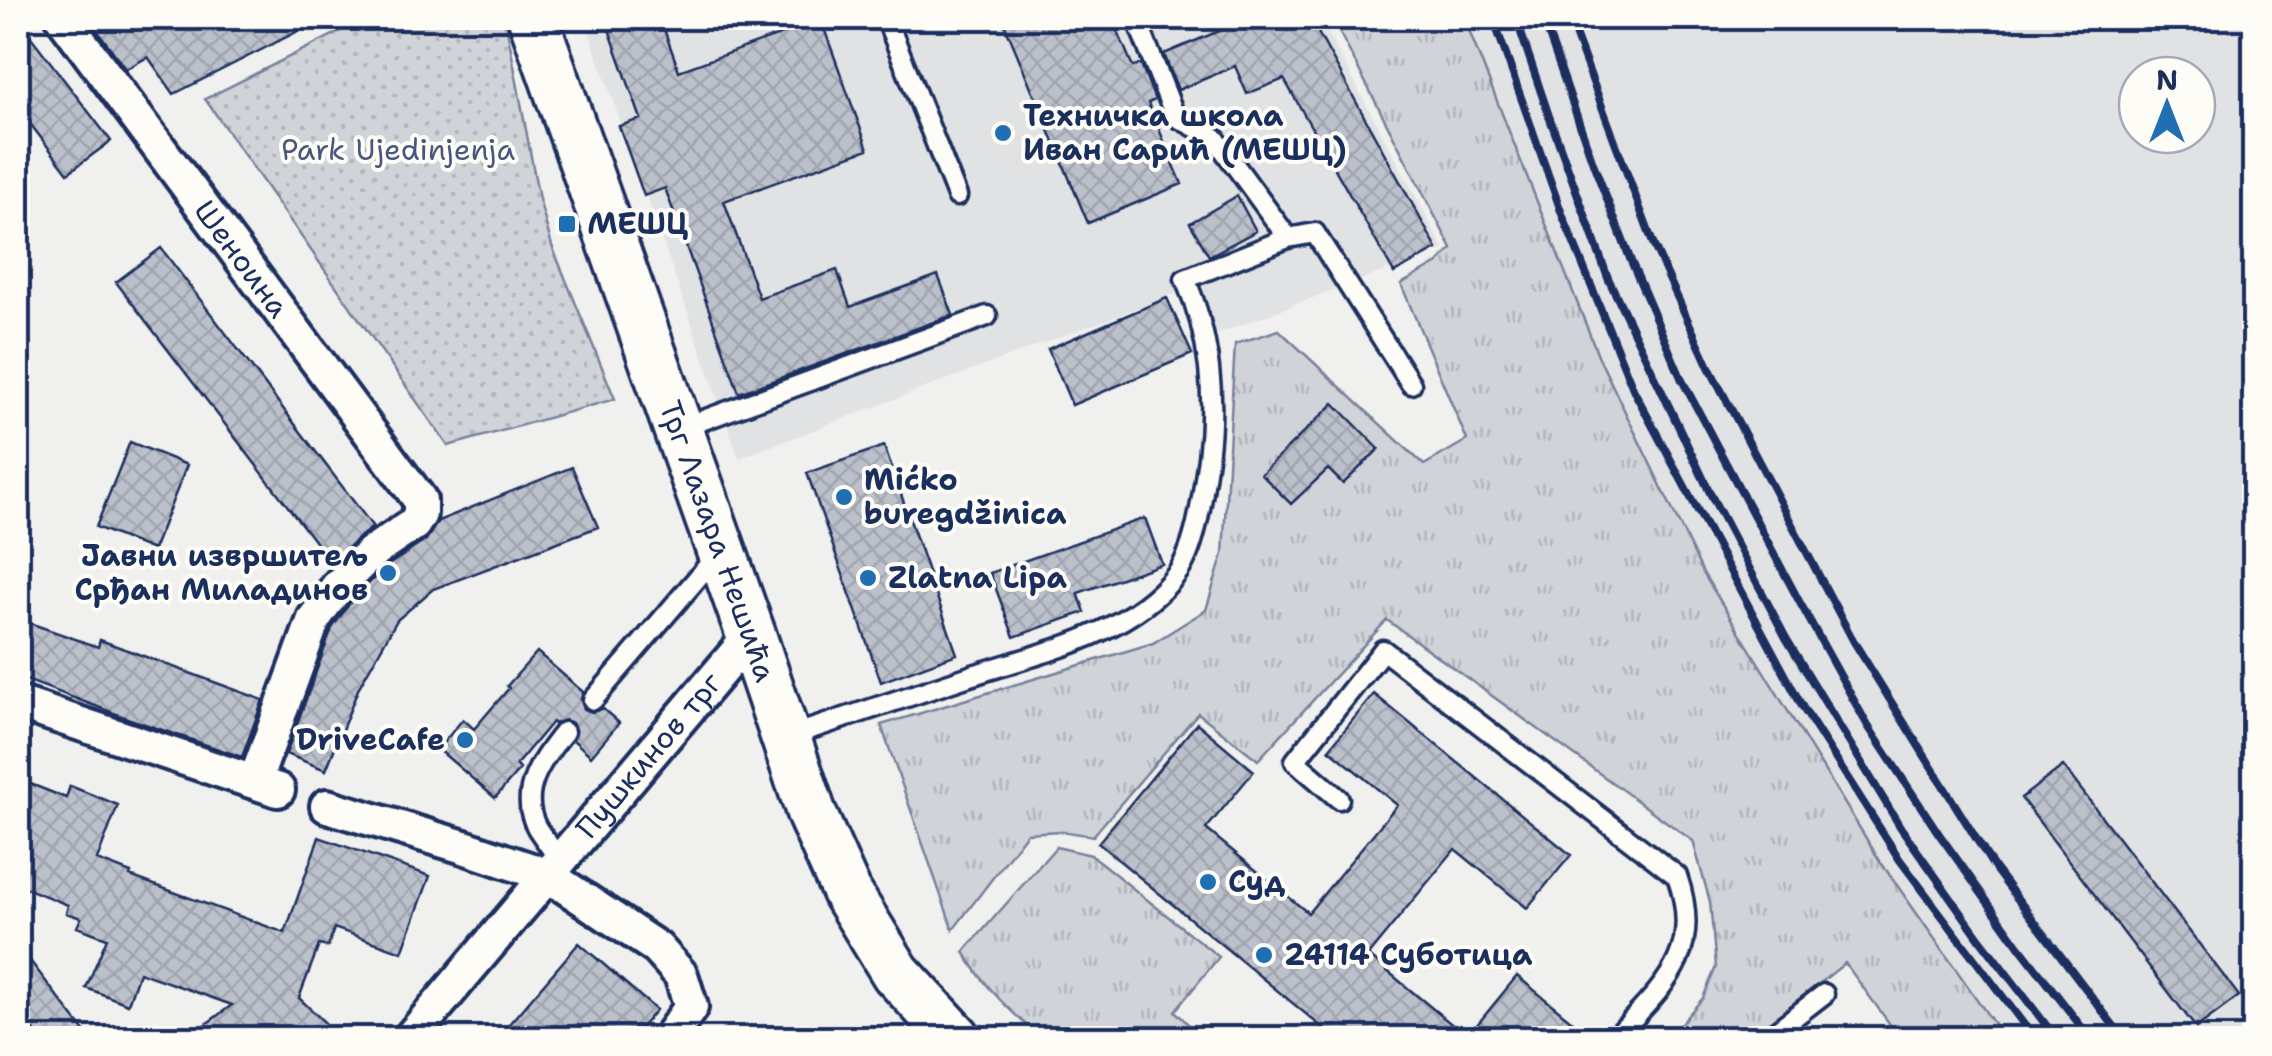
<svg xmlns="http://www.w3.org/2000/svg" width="2272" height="1056" font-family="'Shantell Sans',sans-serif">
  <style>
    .built { fill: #e0e2e3; fill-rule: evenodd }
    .grass { fill: url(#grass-tufts); stroke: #76819b; stroke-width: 2.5 }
    .park { fill: url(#park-dots); stroke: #76819b; stroke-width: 2.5 }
    .building { fill: url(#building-cross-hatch); stroke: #1b2f5e; stroke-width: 2.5 }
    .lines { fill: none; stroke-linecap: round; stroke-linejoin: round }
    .lane-casing { stroke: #1b2f5e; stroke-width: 25 }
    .street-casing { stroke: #1b2f5e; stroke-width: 40 }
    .secondary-casing { stroke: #1b2f5e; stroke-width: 55 }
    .lane { stroke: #fdfcf7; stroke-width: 18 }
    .street { stroke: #fdfcf7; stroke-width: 32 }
    .secondary { stroke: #fdfcf7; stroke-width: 48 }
    .rail { stroke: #1b2f5e; stroke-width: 8 }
    .poi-dot { fill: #1f6fb2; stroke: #fdfcf7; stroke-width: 4 }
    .labels { text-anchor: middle; stroke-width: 8; stroke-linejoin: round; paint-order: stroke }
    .poi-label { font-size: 30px; font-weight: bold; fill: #1b2f5e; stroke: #fdfcf7; text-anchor: start }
    .park-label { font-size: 30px; fill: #48587c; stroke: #fdfcf7 }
    .street-label { font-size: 30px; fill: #1b2f5e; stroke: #fdfcf7 }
  </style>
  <defs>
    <pattern id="grass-tufts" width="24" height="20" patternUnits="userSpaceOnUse" patternTransform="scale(2.5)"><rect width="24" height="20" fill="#d0d3d8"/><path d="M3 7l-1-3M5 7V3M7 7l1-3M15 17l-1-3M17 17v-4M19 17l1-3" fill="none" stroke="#b2b5bc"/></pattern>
    <pattern id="park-dots" width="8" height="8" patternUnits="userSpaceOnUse" patternTransform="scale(2.5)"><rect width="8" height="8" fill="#d0d3d8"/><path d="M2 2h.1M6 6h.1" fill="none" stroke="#b2b5bc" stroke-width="1.8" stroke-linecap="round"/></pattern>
    <pattern id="building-cross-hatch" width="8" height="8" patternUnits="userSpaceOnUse" patternTransform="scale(2.5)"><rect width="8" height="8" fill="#bbc0ca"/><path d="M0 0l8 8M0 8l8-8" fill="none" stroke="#a0a5b0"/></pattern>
  </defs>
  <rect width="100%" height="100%" fill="#f0f0ee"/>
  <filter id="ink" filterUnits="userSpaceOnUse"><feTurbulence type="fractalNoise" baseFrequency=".01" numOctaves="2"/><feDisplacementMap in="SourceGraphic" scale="20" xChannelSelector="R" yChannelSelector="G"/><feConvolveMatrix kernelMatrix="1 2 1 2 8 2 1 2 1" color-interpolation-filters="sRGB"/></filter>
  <g filter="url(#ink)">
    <path class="built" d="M 584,18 L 1320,18 L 1444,249 L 1195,342 L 1177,293 L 739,458 Z
      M 1452,18 L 2254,18 L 2254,1038 L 1973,1038 L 1600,436 ZM 2137,75 L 2197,75 L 2197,135 L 2137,135 Z"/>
    <path class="grass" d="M 1332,18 L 1464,18 L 1600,360 L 1703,573 L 1880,861 L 2004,1038 L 1900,1038 L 1845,963 L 1752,1038 L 1668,1038 L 1703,998 L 1716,967 L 1710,902 L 1693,841 L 1387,620 L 1258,760 L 1198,713 L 1093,836 L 1060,831 L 1027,833 L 953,930 L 881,725 L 1153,643 L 1206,610 L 1223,554 L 1235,344 L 1279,330 L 1424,465 L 1467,440 L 1401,284 L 1438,263 L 1452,249 Z
      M 1056,847 L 1091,855 L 1219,957 L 1175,1011 L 1191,1027 L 1181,1038 L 1041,1038 C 1011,1012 985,988 964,952 Z"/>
    <path class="park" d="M 367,18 L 505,18 L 539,199 L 552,246 L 615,399 L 448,446 L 205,99 Z"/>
    <path class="building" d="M 88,18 L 324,18 L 174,94 L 148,57 L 126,69 Z
      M 605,18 L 660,18 L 679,71 L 821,20 L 868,149 L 724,201 L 759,298 L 837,270 L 850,307 L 938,275 L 953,315 L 739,393 L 665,188 L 644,196 L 619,126 L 641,119 Z
      M 1002,18 L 1112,18 L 1133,67 L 1141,64 L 1155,100 L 1148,103 L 1182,184 L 1088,223 Z
      M 1250,18 L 1310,18 L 1437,249 L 1394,273 L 1284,79 L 1247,94 L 1235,66 L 1178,90 L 1164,54 Z
      M 18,20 L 111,141 L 68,173 L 18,108 Z
      M 1237,196 L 1256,231 L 1209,256 L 1190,223 Z
      M 161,248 L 373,527 L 357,539 L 332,564 L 116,282 Z
      M 1167,298 L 1192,354 L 1072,405 L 1048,349 Z
      M 1334,403 L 1379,449 L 1343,484 L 1328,469 L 1291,504 L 1261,474 Z
      M 130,442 L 187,465 L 153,550 L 96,527 Z
      M 884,446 L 957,654 L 881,682 L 807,473 Z
      M 572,467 L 598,527 L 433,589 L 397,620 L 359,687 L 326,770 L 286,754 L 332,628 L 352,600 L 384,568 L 426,540 L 438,521 Z
      M 1145,518 L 1162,564 L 1078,593 L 1085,612 L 1014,637 L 990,573 Z
      M 18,619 L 98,647 L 100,640 L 263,700 L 242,757 L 127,718 L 18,677 Z
      M 537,652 L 583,692 L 581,699 L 584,709 L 592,712 L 602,708 L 619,723 L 591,756 L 573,740 L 576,733 L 572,723 L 565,720 L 554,724 L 552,722 L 516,765 L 520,769 L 495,798 L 438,749 L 463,719 L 474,729 L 509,688 L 507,686 Z
      M 1374,694 L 1571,855 L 1527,908 L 1455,849 L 1368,955 L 1467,1037 L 1517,976 L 1572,1021 L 1557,1038 L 1335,1038 L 1098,843 L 1197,723 L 1254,771 L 1206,829 L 1308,913 L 1397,805 L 1329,749 Z
      M 2063,766 L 2239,996 L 2196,1028 L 2021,798 Z
      M 18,779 L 66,798 L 70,786 L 118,805 L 97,860 L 131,873 L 130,876 L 285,933 L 319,837 L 430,876 L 402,952 L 334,928 L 328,947 L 319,945 L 299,998 L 341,1038 L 187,1038 L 232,1005 L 139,972 L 128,1004 L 86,988 L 107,938 L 77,927 L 81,918 L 66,913 L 68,905 L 18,885 Z
      M 579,943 L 656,1010 L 632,1038 L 497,1038 Z
      M 18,945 L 57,996 L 90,1038 L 40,1038 L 18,1009 Z"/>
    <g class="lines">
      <defs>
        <path id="lane" d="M 886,18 L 957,196
          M 1136,18 L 1175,116 L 1215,138 L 1288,238 L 1315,233 L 1411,384
          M 679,429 L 987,316
          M 593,700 L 718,554
          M 787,737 C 847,717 907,697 967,677 C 1038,653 1127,637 1176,575 C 1197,548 1203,491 1208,458 C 1216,398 1210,335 1185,279 L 1288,238
          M 1339,799 L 1295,761 L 1383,650 L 1677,876 C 1704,954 1664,985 1615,1038
          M 560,862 C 553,850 544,839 537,828 C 517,792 542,759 564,732
          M 1767,1038 L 1824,994"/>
        <g id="street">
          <path id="s1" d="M 63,18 L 420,500 L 420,514 L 414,524 L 371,553 L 337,587 L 314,619 L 255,781"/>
          <path d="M 18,703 L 278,790"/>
          <path d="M 327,806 L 464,847 L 549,876 L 657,948 L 681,975 L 691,1007 L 669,1038"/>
          <path id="s2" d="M 410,1038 L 751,635"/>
        </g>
        <g id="secondary">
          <path id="s3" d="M 533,18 L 751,635 L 812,815 L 847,893 L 896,973 L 956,1038"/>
        </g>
      </defs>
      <use href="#lane" class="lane-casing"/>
      <use href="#street" class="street-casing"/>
      <use href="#secondary" class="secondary-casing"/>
      <use href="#lane" class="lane"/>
      <use href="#street" class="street"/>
      <use href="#secondary" class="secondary"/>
      <path class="rail" d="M 1493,18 L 1562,214 L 1634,391 L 1803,708 L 1900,860 L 2034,1038
        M 1516,18 L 1549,116 L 1608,278 L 1712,497 L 1786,638 L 1901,828 L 1980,939 L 2056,1038
        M 1543,18 L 1593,163 L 1631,261 L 1682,380 L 1799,601 L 1868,726 L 1939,834 L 2019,946 L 2090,1038
        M 1569,18 L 1654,246 L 1710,369 L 1854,642 L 1995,869 L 2123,1038"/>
    </g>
  </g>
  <g class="poi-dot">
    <circle cx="1003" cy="133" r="10"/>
    <rect x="557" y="214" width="20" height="20" rx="5"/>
    <circle cx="844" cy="497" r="10"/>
    <circle cx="388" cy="573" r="10"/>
    <circle cx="868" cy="578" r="10"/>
    <circle cx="465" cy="740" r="10"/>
    <circle cx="1208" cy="882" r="10"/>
    <circle cx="1264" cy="955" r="10"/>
  </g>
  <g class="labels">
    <g class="poi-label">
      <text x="1023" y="126">Техничка школа<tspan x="1023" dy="34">Иван Сарић (МЕШЦ)</tspan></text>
      <text x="587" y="234">МЕШЦ</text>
      <text x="864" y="490">Mićko<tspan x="864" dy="34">buregdžinica</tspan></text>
      <text x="368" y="566" text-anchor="end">Јавни извршитељ<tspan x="368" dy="34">Срђан Миладинов</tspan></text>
      <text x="888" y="588">Zlatna Lipa</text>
      <text x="445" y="750" text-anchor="end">DriveCafe</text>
      <text x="1228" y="892">Суд</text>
      <text x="1284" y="965">24114 Суботица</text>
    </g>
    <g class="park-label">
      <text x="398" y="160">Park Ujedinjenja</text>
    </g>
    <g class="street-label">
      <text dy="10" stroke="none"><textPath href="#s1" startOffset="300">Шеноина</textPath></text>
      <text dy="10" stroke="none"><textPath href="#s3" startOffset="555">Трг Лазара Нешића</textPath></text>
      <text dy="10" stroke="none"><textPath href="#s2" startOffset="370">Пушкинов трг</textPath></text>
    </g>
  </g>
  <rect width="2272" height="1056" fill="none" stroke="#fdfcf7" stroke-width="60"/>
  <rect x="30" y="30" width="2212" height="996" fill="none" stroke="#1b2f5e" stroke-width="4" filter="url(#ink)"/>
  <g transform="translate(2167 105)"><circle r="48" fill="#fdfcf7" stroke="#a3aaba" stroke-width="2.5"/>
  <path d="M0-8L18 38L0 25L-18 38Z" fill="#1f6fb2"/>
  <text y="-15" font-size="28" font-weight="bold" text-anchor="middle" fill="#1b2f5e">N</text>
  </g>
</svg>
